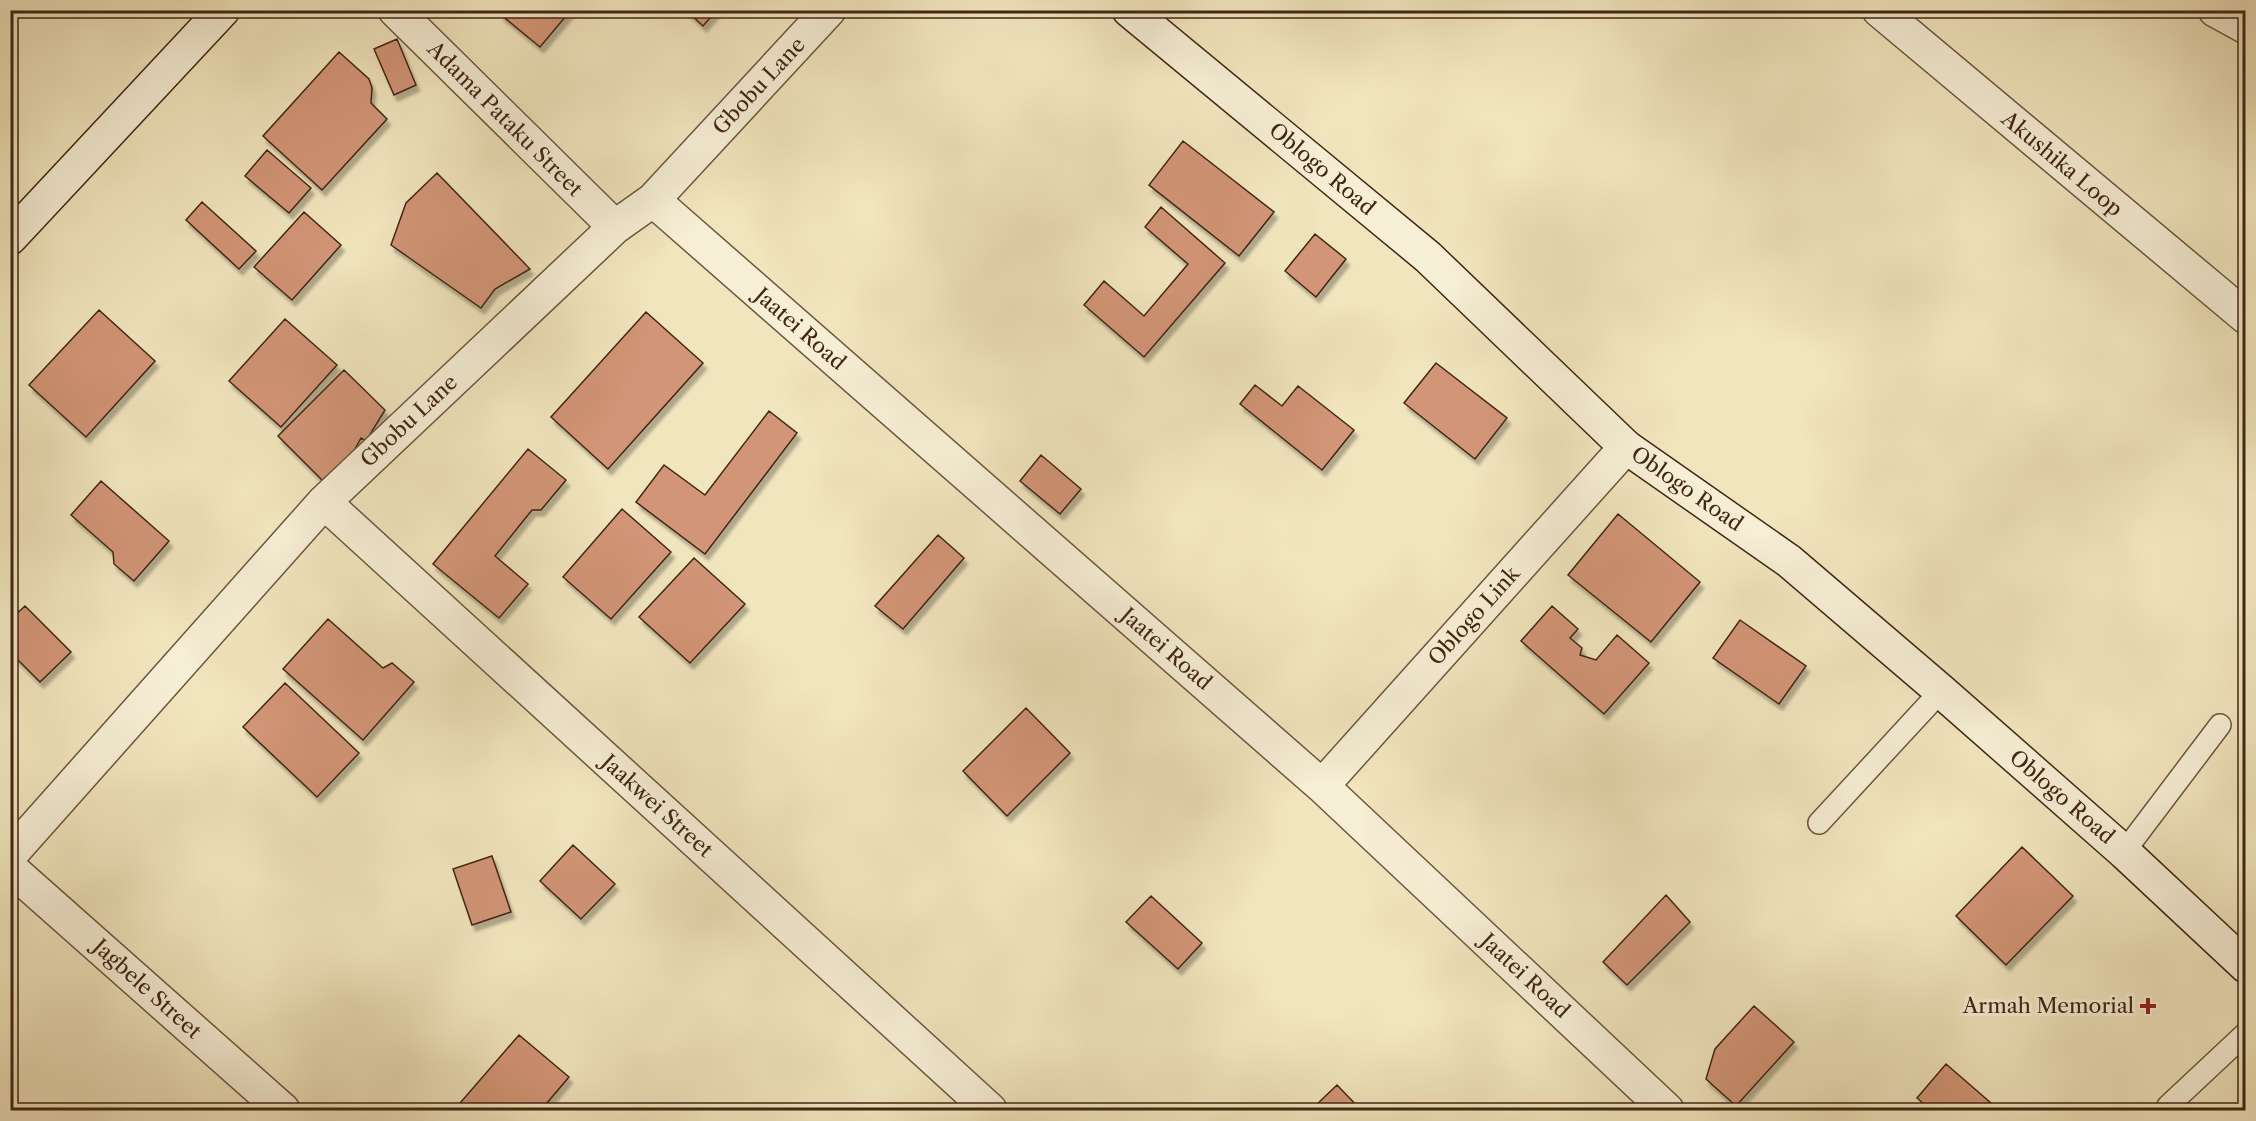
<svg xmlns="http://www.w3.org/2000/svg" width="2256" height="1121" font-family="'Libre Caslon Text',serif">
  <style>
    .building { fill: #d29577; stroke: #412613; stroke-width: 1.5; filter: url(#shadow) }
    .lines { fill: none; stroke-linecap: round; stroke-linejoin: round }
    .service-casing { stroke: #6d563e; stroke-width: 24 }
    .minor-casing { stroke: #6d563e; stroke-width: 36 }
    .secondary-casing { stroke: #412613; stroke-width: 36 }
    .service { stroke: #f6eed5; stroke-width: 21 }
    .minor { stroke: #f6eed5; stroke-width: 33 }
    .secondary { stroke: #f6eed5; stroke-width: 33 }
    .poi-dot { fill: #8f2418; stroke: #f6eed5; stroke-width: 2 }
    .labels { text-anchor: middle; stroke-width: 6; stroke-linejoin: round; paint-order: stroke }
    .street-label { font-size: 21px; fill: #412613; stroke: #f6eed5 }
    .poi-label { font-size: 21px; fill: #412613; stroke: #f6eed5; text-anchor: end }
  </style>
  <defs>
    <filter id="shadow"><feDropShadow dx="3.5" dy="6" stdDeviation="1.5" flood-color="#0004"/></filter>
  </defs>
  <rect width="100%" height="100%" fill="#f1e5be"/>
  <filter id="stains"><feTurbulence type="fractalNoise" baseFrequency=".00333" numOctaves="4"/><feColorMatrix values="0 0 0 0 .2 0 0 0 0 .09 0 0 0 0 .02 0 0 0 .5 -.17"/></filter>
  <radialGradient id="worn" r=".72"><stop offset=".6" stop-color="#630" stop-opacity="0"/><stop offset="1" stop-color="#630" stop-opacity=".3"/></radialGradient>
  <path class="building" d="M 502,10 L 571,10 L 540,47 L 500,14 Z
    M 686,10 L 717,10 L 703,26 Z
    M 397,39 L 416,85 L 394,95 L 374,49 Z
    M 339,52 L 369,79 L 372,88 L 371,103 L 387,119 L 322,190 L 263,136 Z
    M 1183,141 L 1274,212 L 1239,256 L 1149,185 Z
    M 267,150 L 311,188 L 289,213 L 245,176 Z
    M 437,173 L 530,269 L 495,289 L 481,308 L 391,245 L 406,203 Z
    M 202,202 L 256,251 L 239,269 L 186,220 Z
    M 1161,207 L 1225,263 L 1144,357 L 1084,305 L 1104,281 L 1144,316 L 1188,264 L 1145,227 Z
    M 304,212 L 341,245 L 292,300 L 254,267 Z
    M 1315,234 L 1346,259 L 1316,297 L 1285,271 Z
    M 99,310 L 155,361 L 86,437 L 29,385 Z
    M 646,312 L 703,363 L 608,469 L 551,417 Z
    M 285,319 L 337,365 L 281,427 L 229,381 Z
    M 1436,363 L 1507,418 L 1475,459 L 1404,403 Z
    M 344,370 L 385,410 L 366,441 L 361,438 L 355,449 L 356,454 L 326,484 L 278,436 Z
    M 1255,385 L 1282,406 L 1298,386 L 1354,430 L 1322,470 L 1240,404 Z
    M 769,411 L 797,433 L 705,554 L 636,502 L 664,465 L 705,495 Z
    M 528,449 L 566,480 L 541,510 L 532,510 L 495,556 L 528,584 L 499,618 L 433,564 Z
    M 1041,455 L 1081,489 L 1060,514 L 1020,481 Z
    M 101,481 L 169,541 L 134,581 L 114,564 L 113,552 L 71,515 Z
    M 622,509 L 671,552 L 611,619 L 563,577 Z
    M 1618,514 L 1700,582 L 1651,642 L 1568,575 Z
    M 938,535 L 964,558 L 903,629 L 875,606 Z
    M 694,558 L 745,604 L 690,663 L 639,617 Z
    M 25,606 L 71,652 L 40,682 L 10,652 L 10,620 Z
    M 1552,606 L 1578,629 L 1570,638 L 1582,648 L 1580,655 L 1596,660 L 1617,635 L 1649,663 L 1604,714 L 1521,641 Z
    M 328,619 L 383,668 L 392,663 L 414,682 L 363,740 L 283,669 Z
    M 1740,620 L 1806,666 L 1779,704 L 1713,658 Z
    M 285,683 L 359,753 L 317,797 L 243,727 Z
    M 1026,708 L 1070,753 L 1007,816 L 963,771 Z
    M 573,845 L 615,884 L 581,919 L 540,881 Z
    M 2022,847 L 2073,896 L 2006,965 L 1956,916 Z
    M 492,856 L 511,912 L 472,925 L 453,869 Z
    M 1666,895 L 1690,922 L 1627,985 L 1603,962 Z
    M 1151,896 L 1202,943 L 1178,969 L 1126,922 Z
    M 1754,1006 L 1794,1042 L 1736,1106 L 1706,1079 L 1715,1049 Z
    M 519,1035 L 569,1077 L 541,1110 L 454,1110 Z
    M 1946,1064 L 1999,1110 L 1931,1110 L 1917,1098 Z
    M 1337,1085 L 1361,1110 L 1319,1110 L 1315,1106 Z"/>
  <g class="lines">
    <defs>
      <path id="service" d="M 1819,823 L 1941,691
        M 2124,852 L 2220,725
        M 2168,1106 L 2246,1033"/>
      <path id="minor" d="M 395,10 L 615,227
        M 1879,10 L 2246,317
        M 2215,10 L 2246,27
        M 653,200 L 1322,786 L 1667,1110
        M 324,502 L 990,1110
        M 1322,786 L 1626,447
        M 10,855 L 324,502 L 615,227 L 653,200 L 829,10
        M 10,868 L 283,1110"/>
      <path id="secondary" d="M 1129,10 L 1428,257 L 1626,447 L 1789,561 L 1941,691 L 2124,852 L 2246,966
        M 10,238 L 223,10"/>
    </defs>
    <use href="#service" class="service-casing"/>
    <use href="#minor" class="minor-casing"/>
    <use href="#secondary" class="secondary-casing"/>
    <use href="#service" class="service"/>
    <use href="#minor" class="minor"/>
    <use href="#secondary" class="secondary"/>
  </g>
  <path class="poi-dot" d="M2145 997h6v6h6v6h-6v6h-6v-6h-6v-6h6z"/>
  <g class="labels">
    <g class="street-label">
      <text transform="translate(759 86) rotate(-47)" y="7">Gbobu Lane</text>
      <text transform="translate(505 119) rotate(45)" y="7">Adama Pataku Street</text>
      <text transform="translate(2062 164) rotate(40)" y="7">Akushika Loop</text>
      <text transform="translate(1322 169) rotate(40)" y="7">Oblogo Road</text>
      <text transform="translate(800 329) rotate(41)" y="7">Jaatei Road</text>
      <text transform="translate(409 421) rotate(-43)" y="7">Gbobu Lane</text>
      <text transform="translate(1687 489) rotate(35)" y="7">Oblogo Road</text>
      <text transform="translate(1474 616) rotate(-48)" y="7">Oblogo Link</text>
      <text transform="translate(1166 649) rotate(41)" y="7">Jaatei Road</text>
      <text transform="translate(2062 797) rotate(41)" y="7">Oblogo Road</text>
      <text transform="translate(657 806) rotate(42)" y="7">Jaakwei Street</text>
      <text transform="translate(1525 976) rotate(43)" y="7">Jaatei Road</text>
      <text transform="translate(147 989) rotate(42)" y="7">Jagbele Street</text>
    </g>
    <g class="poi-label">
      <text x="2134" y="1013">Armah Memorial</text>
    </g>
  </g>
  <rect width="2256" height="1121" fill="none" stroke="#f1e5be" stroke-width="36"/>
  <rect x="12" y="12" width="2232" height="1097" fill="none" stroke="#412613" stroke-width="3"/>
  <rect x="18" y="18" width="2220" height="1085" fill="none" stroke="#412613" stroke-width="1.5"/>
  <rect width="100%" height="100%" filter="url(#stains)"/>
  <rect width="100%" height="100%" fill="url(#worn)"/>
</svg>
